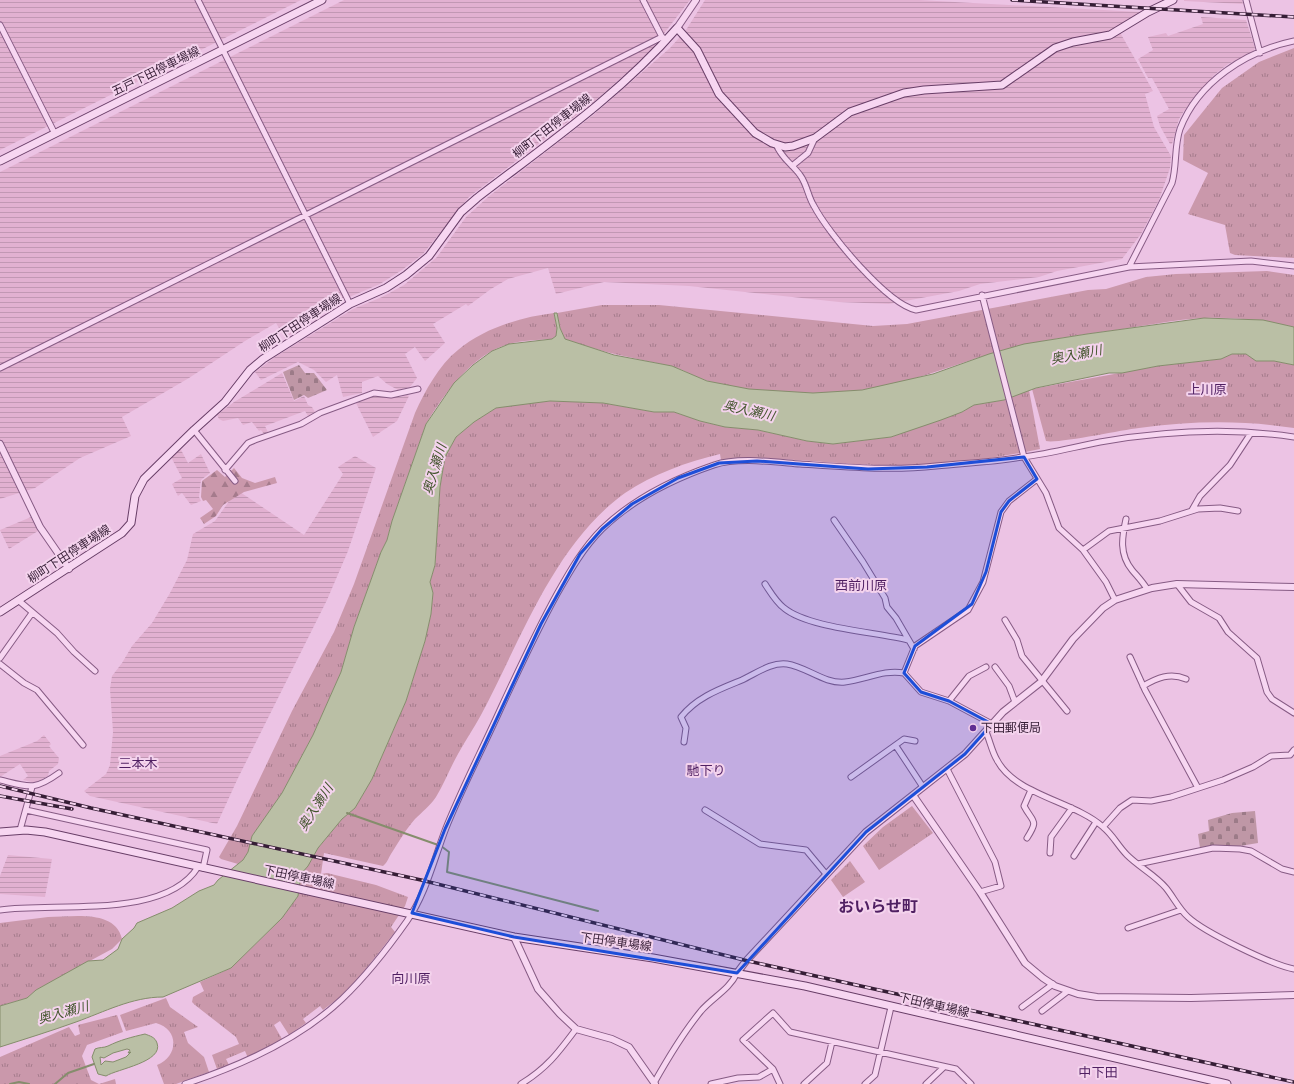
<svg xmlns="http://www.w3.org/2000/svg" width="1294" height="1084" font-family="Lora,'Noto Sans JP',serif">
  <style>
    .farmland { fill: url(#farmland-rules) }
    .grass { fill: url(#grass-tufts) }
    .forest { fill: url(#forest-firs) }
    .cemetery { fill: url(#cemetery-stones) }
    .water { fill: #babfa5; stroke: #858d6c; fill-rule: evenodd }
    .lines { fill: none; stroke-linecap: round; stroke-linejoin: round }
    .stream { stroke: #858d6c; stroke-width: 2 }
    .minor-casing { stroke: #865b84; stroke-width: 7 }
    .tertiary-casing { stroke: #865b84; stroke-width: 8 }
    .secondary-casing { stroke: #683e67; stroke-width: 9 }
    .minor { stroke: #f7d6f1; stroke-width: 5 }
    .tertiary { stroke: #f7d6f1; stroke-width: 6 }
    .secondary { stroke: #f7d6f1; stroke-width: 7 }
    .rail-casing { stroke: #361e36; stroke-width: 3.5 }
    .rail { stroke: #f4d3ed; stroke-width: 2; stroke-dasharray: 6; stroke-linecap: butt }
    .marked { fill: #1d4ed8; fill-opacity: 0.2; stroke: #1d4ed8; stroke-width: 3; stroke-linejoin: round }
    .poi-dot { fill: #602d93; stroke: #f4d3ed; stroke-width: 1.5 }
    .labels { text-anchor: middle; stroke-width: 4; stroke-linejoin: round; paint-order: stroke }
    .street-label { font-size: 12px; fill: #361e36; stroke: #f4d3ed }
    .poi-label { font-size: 12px; fill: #361e36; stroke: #f4d3ed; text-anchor: start }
    .water-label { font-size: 13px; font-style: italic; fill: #44562e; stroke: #f4d3ed }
    .neighbourhood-label { font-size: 13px; fill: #4f1f62; stroke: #f4d3ed }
    .district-label { font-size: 16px; font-weight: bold; fill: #4f1f62; stroke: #f4d3ed }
  </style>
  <defs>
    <pattern id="farmland-rules" width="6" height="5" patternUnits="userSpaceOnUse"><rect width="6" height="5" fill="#e2b1d1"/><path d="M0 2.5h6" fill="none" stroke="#c298b4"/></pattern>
    <pattern id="grass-tufts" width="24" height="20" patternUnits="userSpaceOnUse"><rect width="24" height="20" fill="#ca98ab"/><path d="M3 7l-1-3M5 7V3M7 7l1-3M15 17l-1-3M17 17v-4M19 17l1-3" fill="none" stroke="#a57b8c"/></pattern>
    <pattern id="forest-firs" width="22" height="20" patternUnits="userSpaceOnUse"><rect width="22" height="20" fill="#ca98ab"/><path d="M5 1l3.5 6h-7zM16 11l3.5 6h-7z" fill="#a57b8c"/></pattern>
    <pattern id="cemetery-stones" width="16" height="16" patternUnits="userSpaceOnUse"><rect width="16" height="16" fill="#bf97a6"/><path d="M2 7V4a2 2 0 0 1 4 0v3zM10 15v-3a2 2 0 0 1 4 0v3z" fill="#9c7b88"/></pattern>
  </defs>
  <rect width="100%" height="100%" fill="#ecc3e4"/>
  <path class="farmland" d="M 0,0 L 301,0 L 0,150 Z
    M 344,0 L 690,0 L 648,54 L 595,101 L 469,197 L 423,254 L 402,270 L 380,284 L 340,301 L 285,338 L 276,323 L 245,341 L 189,378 L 122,417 L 131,436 L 80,458 L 35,488 L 0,499 L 0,172 Z
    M 705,0 L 919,0 L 1140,12 L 1117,27 L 1153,91 L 1145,94 L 1154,127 L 1171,156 L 1170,168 L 1159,200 L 1141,234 L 1122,259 L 1057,271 L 1039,277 L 980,284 L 959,291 L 889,304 L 839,302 L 689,286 L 604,282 L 556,294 L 548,268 L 508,279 L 491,289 L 468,306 L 466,304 L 433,324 L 445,343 L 425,361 L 415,347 L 405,354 L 417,378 L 410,387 L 398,390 L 387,384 L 378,376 L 362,382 L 362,393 L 343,397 L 337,375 L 326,382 L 314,370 L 298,362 L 261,380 L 255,372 L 275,357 L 353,309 L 382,297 L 404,285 L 437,257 L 466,217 L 488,197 L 592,116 L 670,48 L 686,30 Z
    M 1184,0 L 1242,0 L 1243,4 L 1184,1 Z
    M 1201,17 L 1246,20 L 1255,48 L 1253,52 L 1228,64 L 1214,75 L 1184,111 L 1179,119 L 1172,144 L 1170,144 L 1160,126 L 1157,116 L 1169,109 L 1152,78 L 1148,78 L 1138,59 L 1153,50 L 1148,37 L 1166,33 L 1168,36 L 1203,24 Z
    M 282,373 L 294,401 L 304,396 L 308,405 L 312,407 L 315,412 L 308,416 L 305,411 L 265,426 L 268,432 L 264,434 L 261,430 L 259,431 L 252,422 L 243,425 L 238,418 L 223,421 L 219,419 L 217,415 L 234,402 Z
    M 407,395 L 409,396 L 397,421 L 373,437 L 356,403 L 374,396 L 401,397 Z
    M 180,448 L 188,463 L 201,454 L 210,473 L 201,480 L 199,497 L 201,501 L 191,505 L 182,493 L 178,496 L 172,484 L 182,478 L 171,457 Z
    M 355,456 L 376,468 L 348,551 L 327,600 L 238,778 L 217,824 L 90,796 L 84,791 L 106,774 L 110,765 L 113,732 L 110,689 L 112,676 L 122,663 L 132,646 L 152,623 L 170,593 L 187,560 L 193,534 L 215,521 L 237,490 L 304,535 L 343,474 L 338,467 Z
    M 31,517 L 38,531 L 9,549 L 0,530 Z
    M 44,735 L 51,744 L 49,746 L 59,758 L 58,764 L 49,771 L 48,776 L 36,783 L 23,780 L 28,776 L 20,764 L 0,777 L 0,756 L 37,741 Z
    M 8,855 L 52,859 L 45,897 L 0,894 L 0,876 Z"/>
  <path class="grass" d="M 1294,48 L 1294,258 L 1235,255 L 1230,253 L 1225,225 L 1188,214 L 1208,173 L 1183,160 L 1184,135 L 1222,88 L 1259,62 Z
    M 1267,271 L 1294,275 L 1294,327 C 1265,321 1235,317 1205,318 C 1175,319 1145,326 1116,330 C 1074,336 1031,341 990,354 C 948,367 906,384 861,390 C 811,397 756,394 708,381 C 695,377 683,369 670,366 C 633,358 600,352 565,339 L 560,328 L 557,313 L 602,305 L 659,305 L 873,326 L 907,324 L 1088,290 L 1106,289 L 1146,277 L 1176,274 Z
    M 554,313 L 557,328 L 556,336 L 552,339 C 538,340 522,340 509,344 C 472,354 444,394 426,424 L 392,521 L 387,540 L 381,552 L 354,627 L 341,672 L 313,735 L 282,793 L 252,836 L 248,852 L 243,860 L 238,864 L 221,859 L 219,857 L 237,826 L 292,711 L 334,632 L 354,584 L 415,413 C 425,391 439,365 458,350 C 484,328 521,317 554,313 Z
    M 1232,354 L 1246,354 L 1257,361 L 1274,361 L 1294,365 L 1294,428 C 1242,420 1191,421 1139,428 C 1121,430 1057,444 1046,441 L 1032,389 L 1158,366 L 1221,359 Z
    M 1029,390 L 1040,449 C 988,460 933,467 879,465 C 826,464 774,455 721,460 L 720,454 C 687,462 653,474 625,493 C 554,544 521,640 481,715 C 474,728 465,741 458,754 C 450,768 444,784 436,797 C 430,806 422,812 415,819 C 406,829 398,843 391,854 C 388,859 387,863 383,866 L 324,853 L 321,874 L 327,873 L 376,885 L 408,897 L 405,906 L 391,927 L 395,932 L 362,974 L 344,994 L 323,1010 L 320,1006 L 303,1019 L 306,1023 L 289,1035 L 280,1021 L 274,1025 L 282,1039 L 248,1058 L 245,1051 L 226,1059 L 229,1065 L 217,1069 L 212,1055 L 239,1044 L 236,1037 L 195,1005 L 192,1002 L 193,997 L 204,991 L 200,982 L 231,968 L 282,918 L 298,896 L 301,874 L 308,866 L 318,848 L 342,819 L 355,808 L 372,779 L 406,701 L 425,641 L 431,614 L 433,593 L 430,582 L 435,565 L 440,487 L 445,457 L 456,437 L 474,422 L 496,408 L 521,404 L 550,401 L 603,403 L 654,412 L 674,412 L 700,421 L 725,427 L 758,430 L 807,441 L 833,444 L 891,437 L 962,412 L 974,405 L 1004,400 Z
    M 912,806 L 933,833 L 879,870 L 863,846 L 883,827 Z
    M 850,861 L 865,882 L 843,897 L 831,880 Z
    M 48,917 C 73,917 115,909 122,939 L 112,949 L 36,990 L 27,998 L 0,1006 L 0,923 Z
    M 166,998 L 170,1007 L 198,1027 L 184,1032 L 188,1043 L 204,1057 L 209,1072 L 176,1084 L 164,1084 L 157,1065 C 179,1056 179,1029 156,1023 L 126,1031 L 120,1015 Z
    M 117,1015 L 123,1032 L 87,1045 L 82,1056 L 91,1080 L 99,1084 L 115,1079 L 116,1084 L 0,1084 L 0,1057 L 69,1027 L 75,1036 L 80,1034 L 78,1025 Z"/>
  <path class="forest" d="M 234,468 L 242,478 L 255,483 L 275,477 L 277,483 L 244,492 L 223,505 L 216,516 L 204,524 L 200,518 L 213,509 L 206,500 L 203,501 L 201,497 L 202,481 L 217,470 L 225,477 Z"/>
  <path class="cemetery" d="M 299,365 L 305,373 L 314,373 L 327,390 L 308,398 L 304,395 L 294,400 L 283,372 Z
    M 1255,811 L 1258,843 L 1234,847 L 1221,845 L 1200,848 L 1198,834 L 1209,831 L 1208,820 L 1232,813 Z"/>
  <path class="water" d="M 554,313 L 557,313 L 560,328 L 565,339 L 614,355 L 672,366 L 707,381 L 749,389 L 813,393 L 862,390 L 933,374 L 989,354 L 1024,344 L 1087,334 L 1204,318 L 1263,320 L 1294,327 L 1294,365 L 1274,361 L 1256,361 L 1246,354 L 1232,354 L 1221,359 L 1158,366 L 1122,373 L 1109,373 L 1036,388 L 1004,400 L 974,405 L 962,412 L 941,420 L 891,437 L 833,444 L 807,441 L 758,430 L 725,427 L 700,421 L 674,412 L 654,412 L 603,403 L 550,401 L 496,408 L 474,422 L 456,437 L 445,457 L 440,487 L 435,565 L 430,582 L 433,593 L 431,614 L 425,641 L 406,701 L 372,779 L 355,808 L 342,819 L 318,848 L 308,866 L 301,874 L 298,896 L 282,918 L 231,968 L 163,997 C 132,997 104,1012 76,1022 C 51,1031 25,1039 0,1047 L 0,1006 L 27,998 L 36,990 L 88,961 L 103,960 L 118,949 L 122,939 L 134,928 L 137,923 L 172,908 L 199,891 L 214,885 L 218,880 L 243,860 L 248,852 L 252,836 L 282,793 L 313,735 L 341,672 L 354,627 L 381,552 L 387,540 L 392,521 L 426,424 L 454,383 L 473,365 L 492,351 L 509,344 L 552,339 L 556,336 L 557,328 Z
    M 145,1034 C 150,1036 155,1037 157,1043 C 164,1062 117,1069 106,1076 L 98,1074 L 92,1057 L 95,1049 C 99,1047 104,1048 108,1046 C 120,1040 132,1037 145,1034 ZM 127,1049 L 130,1050 L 128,1053 L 131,1052 L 126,1057 L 113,1062 L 105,1061 L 101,1065 L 100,1057 L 104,1058 L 113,1053 Z"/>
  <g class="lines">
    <path class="stream" d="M 347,813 L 441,846 L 449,852 L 447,872 L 598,911
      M 10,1084 L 19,1082 L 29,1084
      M 55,1084 L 68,1073 L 94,1064"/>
    <defs>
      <path id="minor" d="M 198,0 L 350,304
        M 643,0 L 662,37
        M 1246,0 L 1260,53
        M 0,25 L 55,134
        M 776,144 C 781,158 792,164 800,175 C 807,184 808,197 814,206 C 828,233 887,304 916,310 L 1129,267 L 1251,261 L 1294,266
        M 792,166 L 808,153 L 815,138
        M 1129,267 L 1172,183 C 1177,166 1174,147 1180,129 C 1198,82 1246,51 1294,41
        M 982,295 L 1024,457 L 1046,493 L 1059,528 L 1083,550 L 1106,582 L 1115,600
        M 0,368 L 662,37 L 667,40
        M 194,430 L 235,481
        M 225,470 L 248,443 L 255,440 L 301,424 L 320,413 L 374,393 L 391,395 L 418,389
        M 1192,510 L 1200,496 L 1230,465 L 1251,433
        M 1126,519 C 1122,537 1119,554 1132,570 C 1137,576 1143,582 1147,589
        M 834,520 L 863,562 L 885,598 L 887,607 L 896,618 L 914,649
        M 1083,550 L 1109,531 L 1160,521 L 1198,509 L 1220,508 L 1238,511
        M 765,584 C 771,593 776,602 784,608 C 808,628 876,632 908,640
        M 1177,584 L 1191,602 L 1219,618 L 1228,632 L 1257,658 L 1267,692 L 1272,699 L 1294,713
        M 18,600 L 57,633 L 74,652 L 95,671
        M 1005,620 L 1017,640 L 1022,656 L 1067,711
        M 1130,657 L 1145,690 L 1198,788
        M 0,658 L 32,613
        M 0,664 L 24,683 L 37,690 L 83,745
        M 995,667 L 1009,686 L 1015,702
        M 904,673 L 915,646 L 968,610 L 983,582 L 1001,512 L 1009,501 L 1037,479
        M 1143,686 C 1157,678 1170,672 1186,679
        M 949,701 L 969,676 L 986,667
        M 986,732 C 990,741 992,752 997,760 C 1015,795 1074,801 1103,827 C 1113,835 1118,846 1127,855 C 1139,867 1155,875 1166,888 C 1174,898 1179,909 1188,917 C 1204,932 1272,965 1294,969
        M 684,742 L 686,728 L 681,717 C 697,697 720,689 742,680 C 757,673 771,662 787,664 C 807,667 824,684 845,682 C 865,680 884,669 904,673 L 921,692 L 949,701 L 992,724
        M 896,746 L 923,787
        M 947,769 L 995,862 L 1001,886 L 980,892
        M 851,777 L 904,739 L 915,741
        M 0,780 C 29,787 34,791 59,773
        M 26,810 L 207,850 L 203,868
        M 705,810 L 760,844 L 806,850 L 826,874
        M 1103,827 L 1120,808 L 1132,800 L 1151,801 L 1171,797 L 1223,780 L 1253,767 L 1271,756 L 1290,755 L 1294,750
        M 20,830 L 32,787
        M 1027,838 C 1039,819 1033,823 1024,806 L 1031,790
        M 1050,853 L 1051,837 L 1072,808
        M 1074,856 L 1096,822
        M 1138,864 L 1213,848 L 1240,849 L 1251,851 L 1282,869 L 1294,872
        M 0,910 C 55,902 165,920 198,867
        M 1128,928 L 1181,910
        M 1022,1007 L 1053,984
        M 1042,1011 L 1068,991
        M 654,1083 C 668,1058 683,1033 701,1011 C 713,997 729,990 737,973
        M 185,1084 C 240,1066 300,1039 342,999 C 366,976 388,948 407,921 C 426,894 434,859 446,828 C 462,788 482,750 500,710 C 518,671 536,632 557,594 C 570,571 583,548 602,529 C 633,499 673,479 714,465 C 738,457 774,462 800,464 C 845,467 891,471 936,466 C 965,463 994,462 1022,457 C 1049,454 1074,447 1100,442 C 1164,431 1229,427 1294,437
        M 521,1084 C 547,1068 558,1053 576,1029
        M 711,1084 L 738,1078 L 759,1077 L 773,1069
        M 780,1084 L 773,1069 L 743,1040 L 773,1013 L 790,1032 L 956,1069 L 971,1084
        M 804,1084 L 827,1063 L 832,1042
        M 865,1084 L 875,1075 L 891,1007
        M 926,1084 L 944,1067"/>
      <path id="tertiary" d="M 677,28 L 696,0
        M 0,444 L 40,527 L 69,569
        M 913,795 L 980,892 L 1025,963 L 1043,978 L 1055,986 L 1078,994 L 1097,997 L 1191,998 L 1294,995
        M 514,937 L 538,989 L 560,1014 L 576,1029 L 612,1039 L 629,1047 L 655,1084
        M 737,973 L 746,961 L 866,832 L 965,754 L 1003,712 L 1041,682 L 1073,639 L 1103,608 L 1115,600 L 1152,588 L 1177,584 L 1294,587"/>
      <path id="secondary" d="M 0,161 L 322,0
        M 0,612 L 122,533 L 131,523 L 135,496 L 144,479 L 194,430 L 225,402 L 250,370 L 263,359 L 350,304 L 386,288 L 406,275 L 429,256 L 461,212 L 477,198 C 546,145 619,95 677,28 L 697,50 L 719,94 L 755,133 L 772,143 L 785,147 L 793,146 L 815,138 L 850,112 L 904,93 L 924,90 L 1002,85 L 1055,48 L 1073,42 L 1110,35 L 1148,12 L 1173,0
        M 0,832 L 26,830 L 45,832 L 514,937 L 653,958 L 805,986 L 1227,1084"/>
    </defs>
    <use href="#minor" class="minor-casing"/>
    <use href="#tertiary" class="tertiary-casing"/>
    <use href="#secondary" class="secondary-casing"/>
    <use href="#minor" class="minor"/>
    <use href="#tertiary" class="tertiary"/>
    <use href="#secondary" class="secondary"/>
    <defs>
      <path id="rail" d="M 1012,0 L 1294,17
        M 0,786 L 91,808 L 421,880 L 748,961 L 1294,1082
        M 0,796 L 72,809"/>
    </defs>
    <use href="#rail" class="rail-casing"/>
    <use href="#rail" class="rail"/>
  </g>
  <path class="marked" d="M 1024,457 L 1037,479 L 1009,501 L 1001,512 L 986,572 L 972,604 L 915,646 L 904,673 L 921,692 L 949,701 L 992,724 L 965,754 L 866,832 L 737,973 L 514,937 L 412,913 L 445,829 L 541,624 L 580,554 L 602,529 L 632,504 L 678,478 L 719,463 L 757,461 L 868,469 L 927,467 Z"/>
  <circle class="poi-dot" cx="973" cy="728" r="4"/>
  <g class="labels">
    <g class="street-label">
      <text transform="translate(156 71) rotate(-26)" y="4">五戸下田停車場線</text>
      <text transform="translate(552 126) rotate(-38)" y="4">柳町下田停車場線</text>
      <text transform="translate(300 323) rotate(-33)" y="4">柳町下田停車場線</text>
      <text transform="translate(69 554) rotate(-33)" y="4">柳町下田停車場線</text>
      <text transform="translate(299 877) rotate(12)" y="4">下田停車場線</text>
      <text transform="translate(616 942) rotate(8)" y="4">下田停車場線</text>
      <text transform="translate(934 1005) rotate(13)" y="4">下田停車場線</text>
    </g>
    <g class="poi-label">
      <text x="981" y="732">下田郵便局</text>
    </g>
    <g class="water-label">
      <text transform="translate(1076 354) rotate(-11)" y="5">奥入瀬川</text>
      <text transform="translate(749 410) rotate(13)" y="5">奥入瀬川</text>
      <text transform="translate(434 469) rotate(-73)" y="5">奥入瀬川</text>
      <text transform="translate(315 807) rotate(-57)" y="5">奥入瀬川</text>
      <text transform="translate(63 1012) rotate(-15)" y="5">奥入瀬川</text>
    </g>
    <g class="neighbourhood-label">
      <text x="1207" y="394">上川原</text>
      <text x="861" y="590">西前川原</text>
      <text x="138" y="768">三本木</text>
      <text x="706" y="775">馳下り</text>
      <text x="411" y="983">向川原</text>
      <text x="1098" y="1077">中下田</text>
    </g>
    <g class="district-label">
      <text x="878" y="912">おいらせ町</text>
    </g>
  </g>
</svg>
